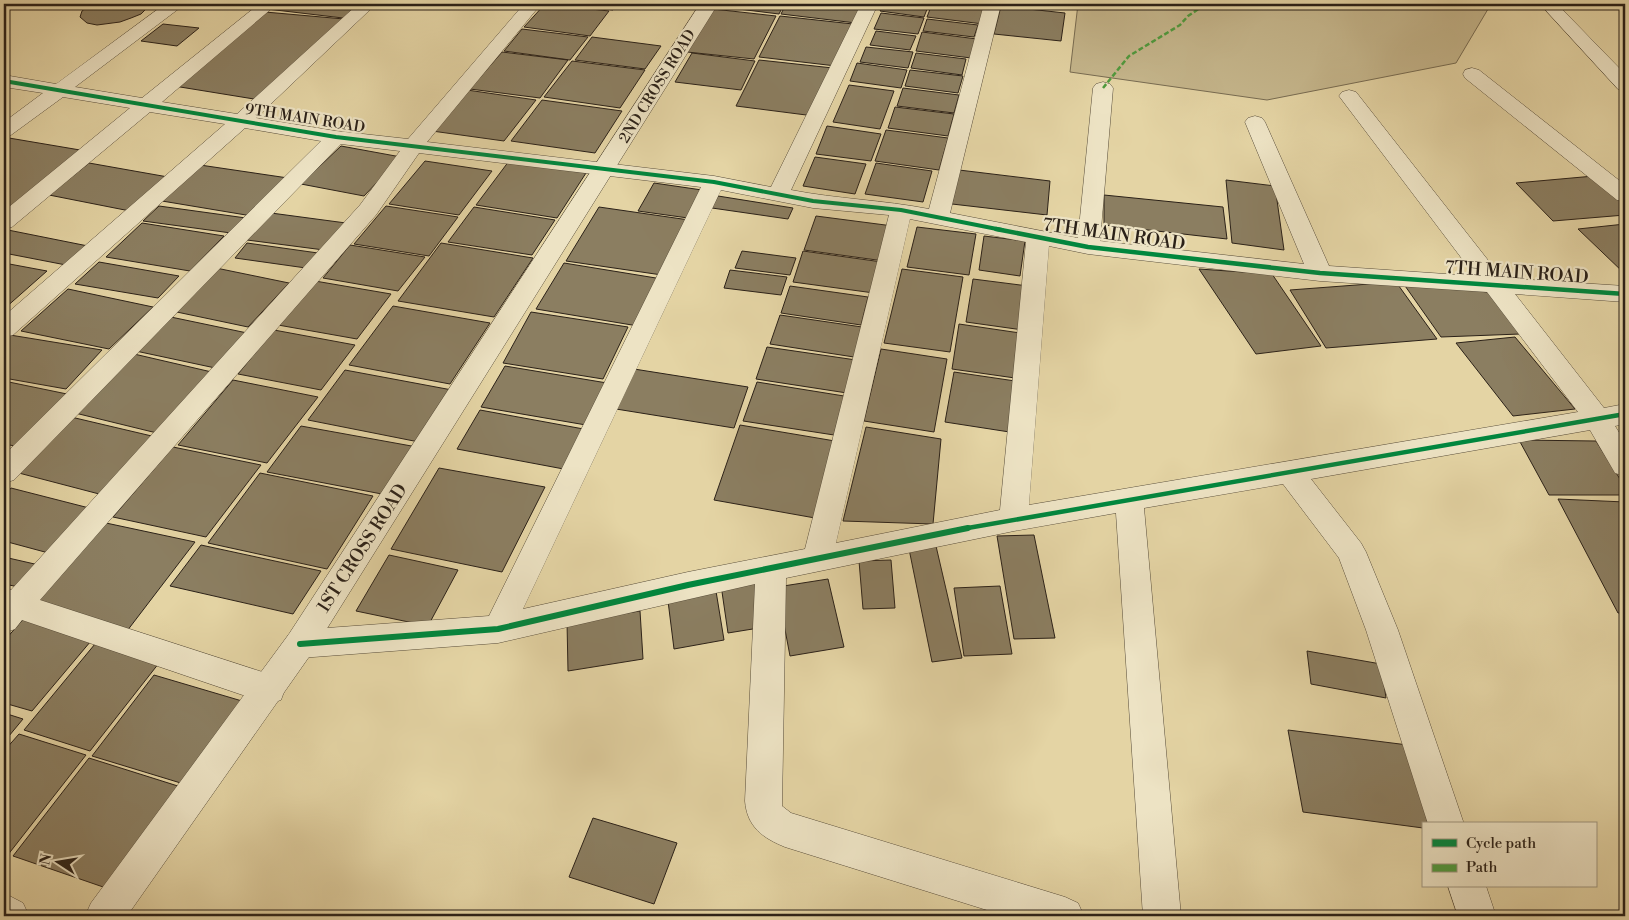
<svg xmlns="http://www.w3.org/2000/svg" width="1629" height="920" font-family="'Libre Bodoni',serif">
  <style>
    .green { fill: #c5b68c; stroke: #786c52 }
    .building { fill: #8b7e61; stroke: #2b2118 }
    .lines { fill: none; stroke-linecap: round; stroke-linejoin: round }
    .minor-casing { stroke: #594e3b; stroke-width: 1 }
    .tertiary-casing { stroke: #594e3b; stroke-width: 1 }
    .minor { fill: #ede3c4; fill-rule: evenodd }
    .tertiary { fill: #ede3c4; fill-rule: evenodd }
    .quiet { stroke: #4f9b3e; stroke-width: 2.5; stroke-dasharray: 5 2.5; stroke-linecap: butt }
    .cycleway-far2-casing { stroke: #ede3c4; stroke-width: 6 }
    .cycleway-far1-casing { stroke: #ede3c4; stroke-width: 8 }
    .cycleway-casing { stroke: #ede3c4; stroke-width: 9 }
    .cycleway-far2 { stroke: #00873e; stroke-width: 4 }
    .cycleway-far1 { stroke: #00873e; stroke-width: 4.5 }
    .cycleway { stroke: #00873e; stroke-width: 6 }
    .labels { text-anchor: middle; stroke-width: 4.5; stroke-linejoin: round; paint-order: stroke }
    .far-street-label { font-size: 15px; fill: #2b2118; stroke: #ede3c4 }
    .street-label { font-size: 18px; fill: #2b2118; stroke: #ede3c4 }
  </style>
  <rect width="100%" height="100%" fill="#e4d4a4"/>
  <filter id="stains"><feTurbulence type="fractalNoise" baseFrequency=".004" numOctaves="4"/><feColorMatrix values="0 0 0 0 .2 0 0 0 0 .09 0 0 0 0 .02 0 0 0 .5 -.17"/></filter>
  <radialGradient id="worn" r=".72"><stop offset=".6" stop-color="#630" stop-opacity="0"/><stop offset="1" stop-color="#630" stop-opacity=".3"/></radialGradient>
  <path class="green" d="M 1078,4 L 1491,4 L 1456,63 L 1267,100 L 1070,72 Z"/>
  <path class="building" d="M 91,4 L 149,4 L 147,8 L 141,14 L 131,18 L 120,22 L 97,25 L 87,23 L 80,17 L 82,11 Z
    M 273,4 L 358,4 L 343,18 L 267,9 Z
    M 545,4 L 546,4 L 609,11 L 590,36 L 524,27 Z
    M 560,4 L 618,4 L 613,10 Z
    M 715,4 L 784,4 L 779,14 L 714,6 Z
    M 786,4 L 863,4 L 856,23 L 781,14 Z
    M 884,4 L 929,4 L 924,17 L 880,11 Z
    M 932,4 L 941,4 L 987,9 L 983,24 L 927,17 Z
    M 1577,4 L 1625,4 L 1625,7 Z
    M 1001,6 L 1065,13 L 1061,41 L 994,34 Z
    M 713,9 L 776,16 L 754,59 L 687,52 Z
    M 265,12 L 344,19 L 254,99 L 174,86 Z
    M 881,13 L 924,18 L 918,34 L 874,29 Z
    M 780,16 L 853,24 L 836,66 L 759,57 Z
    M 927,19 L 978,25 L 974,37 L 923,31 Z
    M 163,24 L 199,28 L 177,46 L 141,41 Z
    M 522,29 L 588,37 L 570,60 L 504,51 Z
    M 876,31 L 916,36 L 910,50 L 870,45 Z
    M 922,32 L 977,39 L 971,58 L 916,51 Z
    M 592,37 L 661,46 L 645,69 L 575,60 Z
    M 866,47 L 913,52 L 908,68 L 860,62 Z
    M 502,52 L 568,60 L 540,98 L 470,89 Z
    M 692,53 L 755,61 L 741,90 L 675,82 Z
    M 916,53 L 966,59 L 962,75 L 911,68 Z
    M 759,60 L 833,68 L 814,116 L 736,106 Z
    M 572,61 L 645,70 L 620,108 L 544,97 Z
    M 857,63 L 907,70 L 901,88 L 850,81 Z
    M 910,70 L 963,76 L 958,93 L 905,86 Z
    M 849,85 L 894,91 L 880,129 L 833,122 Z
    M 903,88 L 959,95 L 954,113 L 897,106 Z
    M 467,90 L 536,100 L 504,141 L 432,131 Z
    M 542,100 L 622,111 L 595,153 L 511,141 Z
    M 895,107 L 954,114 L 948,136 L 888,128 Z
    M 827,126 L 881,134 L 871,161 L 816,154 Z
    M 886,130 L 948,138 L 939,170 L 875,161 Z
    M 9,138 L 86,151 L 9,212 L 4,211 L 4,142 Z
    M 341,146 L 401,157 L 364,196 L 301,184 Z
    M 815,157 L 866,164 L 855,194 L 803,186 Z
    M 425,161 L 492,171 L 459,215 L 389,204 Z
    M 509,161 L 586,173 L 557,218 L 476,205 Z
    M 89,163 L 168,177 L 130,211 L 49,195 Z
    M 876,163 L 932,171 L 923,202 L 865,194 Z
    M 200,165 L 288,178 L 252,216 L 162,201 Z
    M 959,170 L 1050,181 L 1047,215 L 952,204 Z
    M 1594,176 L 1625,206 L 1625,215 L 1553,221 L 1516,183 Z
    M 1226,180 L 1275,186 L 1284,250 L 1232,243 Z
    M 654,183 L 702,190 L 688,218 L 638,211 Z
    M 1104,195 L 1223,207 L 1227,239 L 1104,225 Z
    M 718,196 L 793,208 L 788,219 L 712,208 Z
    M 159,206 L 246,218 L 231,233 L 143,221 Z
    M 386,206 L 458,217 L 429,256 L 354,244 Z
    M 474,207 L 555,220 L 532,255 L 448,242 Z
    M 599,207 L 689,220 L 662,275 L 566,261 Z
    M 271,213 L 346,223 L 324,250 L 247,240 Z
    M 816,216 L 893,226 L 884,261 L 804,250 Z
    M 142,223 L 224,236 L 190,271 L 106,257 Z
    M 1625,224 L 1625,274 L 1578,229 Z
    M 917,227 L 976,234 L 969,275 L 907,267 Z
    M 8,230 L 88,246 L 66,265 L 4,253 L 4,233 Z
    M 984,236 L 1025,241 L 1020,276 L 979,270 Z
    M 247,243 L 318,253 L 306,268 L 235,258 Z
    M 441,243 L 533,258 L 494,317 L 398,301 Z
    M 350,245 L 425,257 L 398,291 L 323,278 Z
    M 742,251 L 796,258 L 790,275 L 735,268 Z
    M 803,251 L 882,262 L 874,293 L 793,282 Z
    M 99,262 L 179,276 L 158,298 L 75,284 Z
    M 4,263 L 47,271 L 4,309 Z
    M 564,263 L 662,279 L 638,326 L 536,309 Z
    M 216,268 L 289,283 L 248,327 L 172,311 Z
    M 902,269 L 963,277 L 950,352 L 884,343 Z
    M 1199,269 L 1272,274 L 1321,346 L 1256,354 Z
    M 730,270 L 787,277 L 781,295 L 724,288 Z
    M 973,279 L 1028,286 L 1023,330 L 966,322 Z
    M 315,281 L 391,294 L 357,339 L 278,325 Z
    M 1396,282 L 1437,339 L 1326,348 L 1290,290 Z
    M 1403,283 L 1488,292 L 1520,334 L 1441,337 Z
    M 790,286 L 868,297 L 861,325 L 781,313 Z
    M 68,289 L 153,307 L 109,349 L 21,331 Z
    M 393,306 L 490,323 L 450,384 L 349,365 Z
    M 531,312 L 628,327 L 603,379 L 503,363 Z
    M 780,315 L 862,327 L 854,357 L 770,344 Z
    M 166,316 L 252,334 L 220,369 L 131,350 Z
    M 959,324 L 1020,333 L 1015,378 L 952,369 Z
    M 274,330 L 355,345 L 321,390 L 238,374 Z
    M 10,335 L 102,350 L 66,389 L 4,378 L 4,341 Z
    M 1515,337 L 1575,409 L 1513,416 L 1456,343 Z
    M 767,347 L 856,360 L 847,393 L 756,379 Z
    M 881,349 L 947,359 L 934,432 L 864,421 Z
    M 134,354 L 216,373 L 161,434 L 75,413 Z
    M 505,366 L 607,383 L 586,425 L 481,407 Z
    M 634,369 L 748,387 L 734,428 L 616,409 Z
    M 345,370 L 452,390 L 419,442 L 308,420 Z
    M 954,372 L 1022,382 L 1016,433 L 945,422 Z
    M 233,380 L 318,397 L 267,463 L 178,445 Z
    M 4,381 L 67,394 L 15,446 L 4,444 Z
    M 757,382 L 844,396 L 834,435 L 743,421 Z
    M 480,410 L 589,430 L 569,470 L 457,449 Z
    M 71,417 L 156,437 L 103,495 L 15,472 Z
    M 740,425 L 835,441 L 815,518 L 714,500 Z
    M 301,426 L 417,447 L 387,495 L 267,472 Z
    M 866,427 L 941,439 L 933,524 L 843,521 Z
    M 1519,440 L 1596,441 L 1625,487 L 1625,495 L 1549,495 Z
    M 173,447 L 261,465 L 206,537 L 113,517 Z
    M 439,468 L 545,487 L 502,572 L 391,549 Z
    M 260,473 L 373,496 L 327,569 L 208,543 Z
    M 11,488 L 97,510 L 56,555 L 4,541 L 4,496 Z
    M 1558,499 L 1625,502 L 1625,613 L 1618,613 Z
    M 106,523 L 195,542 L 127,631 L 32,608 Z
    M 1034,535 L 1055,638 L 1014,639 L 997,536 Z
    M 201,545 L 321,571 L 293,614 L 170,586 Z
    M 936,546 L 962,658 L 932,662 L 909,549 Z
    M 389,555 L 458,570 L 428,626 L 356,611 Z
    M 4,557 L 39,565 L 19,587 L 4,584 Z
    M 891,560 L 895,608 L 863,609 L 859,561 Z
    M 757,579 L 765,627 L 728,633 L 721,585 Z
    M 828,579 L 844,647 L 790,656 L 777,587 Z
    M 715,585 L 724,640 L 674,649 L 667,593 Z
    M 1000,586 L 1012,654 L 964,656 L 954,588 Z
    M 640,611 L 643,659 L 568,671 L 567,622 Z
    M 27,615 L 96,635 L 32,711 L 4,703 L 4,641 Z
    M 95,644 L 159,663 L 90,751 L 24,730 Z
    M 1307,651 L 1381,664 L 1386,698 L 1311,684 Z
    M 154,675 L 242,701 L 184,784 L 92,756 Z
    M 4,713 L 23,719 L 4,742 Z
    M 1288,730 L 1408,745 L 1428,824 L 1423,824 L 1423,828 L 1303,812 Z
    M 19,734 L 86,755 L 7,856 L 4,855 L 4,751 Z
    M 89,758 L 181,787 L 109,889 L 13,856 Z
    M 593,818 L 677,843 L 654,904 L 569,877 Z"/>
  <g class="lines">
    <defs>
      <path id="minor" d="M 165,4 L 185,4 L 75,87 L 142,98 L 259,4 L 277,4 L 162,102 L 237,114 L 358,4 L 376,4 L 256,118 L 336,131 L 408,139 L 524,4 L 541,4 L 427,142 L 714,176 L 771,187 L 861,4 L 878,4 L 791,190 C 837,199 883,200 929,209 L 984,4 L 1001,4 L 950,213 L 1078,238 L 1093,88 L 1096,84 L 1103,82 L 1110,84 L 1113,88 L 1100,241 L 1304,264 L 1245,122 L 1248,118 L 1255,116 L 1262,118 L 1265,122 L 1329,266 L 1475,276 L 1339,96 L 1342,92 L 1349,90 L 1356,92 L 1502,278 L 1625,286 L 1625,302 L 1515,294 L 1604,408 L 1625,404 L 1625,424 L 1615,426 L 1625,442 L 1625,476 L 1615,473 L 1590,430 L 1311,479 L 1361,543 L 1366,552 L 1398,630 L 1464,824 L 1428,824 L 1366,630 L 1339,558 L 1283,484 L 1144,508 L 1181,916 L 1143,916 L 1116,513 L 1014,531 L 786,578 L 782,806 L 791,813 L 1065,897 L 1078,903 L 1084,916 L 1006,916 L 785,847 C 763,838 747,827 745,801 L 755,584 L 498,643 L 300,658 L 289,654 L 284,644 L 289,634 L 300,630 L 489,616 L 701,187 L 419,153 L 376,215 L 40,600 L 281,678 L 285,689 L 281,700 L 269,704 L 22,620 L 15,629 L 4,633 L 4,588 L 11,590 L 360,205 L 400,151 L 341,144 L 14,480 L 4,483 L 4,455 L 321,141 L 245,128 L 13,335 L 4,337 L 4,316 L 225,124 L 150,112 L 12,227 L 4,229 L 4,211 L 130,108 L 63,97 L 11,135 L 4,137 L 4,122 L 43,93 L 4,87 L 4,75 L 56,84 ZM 721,190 L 813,208 L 889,215 L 805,549 L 688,572 L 523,609 ZM 910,219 L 1026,242 L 1000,510 L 836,543 ZM 1049,246 L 1088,254 L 1320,281 L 1487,292 L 1578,412 L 1029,505 Z
        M 1540,4 L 1557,4 L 1625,74 L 1625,91 L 1618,89 Z
        M 1472,68 L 1479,70 L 1625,185 L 1625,201 L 1617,200 L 1465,78 L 1463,74 L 1465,70 Z
        M 1448,886 L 1486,886 L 1496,916 L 1458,916 Z
        M 4,893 L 23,903 L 29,916 L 4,916 Z"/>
      <path id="tertiary" d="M 700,4 L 718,4 L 311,654 L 127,916 L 85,916 L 91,903 L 289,634 Z"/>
    </defs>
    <use href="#minor" class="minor-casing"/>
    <use href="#tertiary" class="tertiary-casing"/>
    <use href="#minor" class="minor"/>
    <use href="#tertiary" class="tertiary"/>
    <path class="quiet" d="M 1103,88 L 1129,56 L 1180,25 L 1188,16 L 1200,8 L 1211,4"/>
    <defs>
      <path id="cycleway-far2" d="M 4,81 L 336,137 L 714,182 L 813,201 L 901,210 L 1002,230"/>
      <path id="cycleway-far1" d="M 996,229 L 1088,247 L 1320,273 L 1625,294
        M 962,529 L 1625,414"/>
      <path id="cycleway" d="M 300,644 L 498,629 L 688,585 L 968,528"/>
    </defs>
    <use href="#cycleway-far2" class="cycleway-far2-casing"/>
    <use href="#cycleway-far1" class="cycleway-far1-casing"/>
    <use href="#cycleway" class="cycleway-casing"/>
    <use href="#cycleway-far2" class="cycleway-far2"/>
    <use href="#cycleway-far1" class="cycleway-far1"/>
    <use href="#cycleway" class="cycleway"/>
  </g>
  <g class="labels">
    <g class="far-street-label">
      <text transform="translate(657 86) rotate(-58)" y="5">2ND CROSS ROAD</text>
      <text transform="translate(305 118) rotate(9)" y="5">9TH MAIN ROAD</text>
    </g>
    <g class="street-label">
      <text transform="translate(1114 234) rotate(8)" y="6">7TH MAIN ROAD</text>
      <text transform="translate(1517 272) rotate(4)" y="6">7TH MAIN ROAD</text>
      <text transform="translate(362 548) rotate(-57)" y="6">1ST CROSS ROAD</text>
    </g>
  </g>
  <rect width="1629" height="920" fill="none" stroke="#e4d4a4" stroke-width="20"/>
  <rect x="5" y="5" width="1619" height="910" fill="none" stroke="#2b2118" stroke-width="2.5"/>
  <rect x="10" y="10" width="1609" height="900" fill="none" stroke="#2b2118"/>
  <rect x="1422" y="822" width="175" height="65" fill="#ede3c4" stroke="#9f957f"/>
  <rect x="1432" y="839" width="25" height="8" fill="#00873e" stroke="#9f957f"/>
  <text x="1466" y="848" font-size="15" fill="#2b2118">Cycle path</text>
  <rect x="1432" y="864" width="25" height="8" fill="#4f9b3e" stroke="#9f957f"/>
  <text x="1466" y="872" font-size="15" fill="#2b2118">Path</text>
  <g transform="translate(58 862) rotate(282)" stroke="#ede3c4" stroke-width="4" paint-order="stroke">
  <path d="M0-4L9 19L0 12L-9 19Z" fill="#2b2118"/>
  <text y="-8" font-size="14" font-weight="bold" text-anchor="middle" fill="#2b2118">N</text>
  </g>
  <rect width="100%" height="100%" filter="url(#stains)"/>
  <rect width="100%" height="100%" fill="url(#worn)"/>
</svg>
